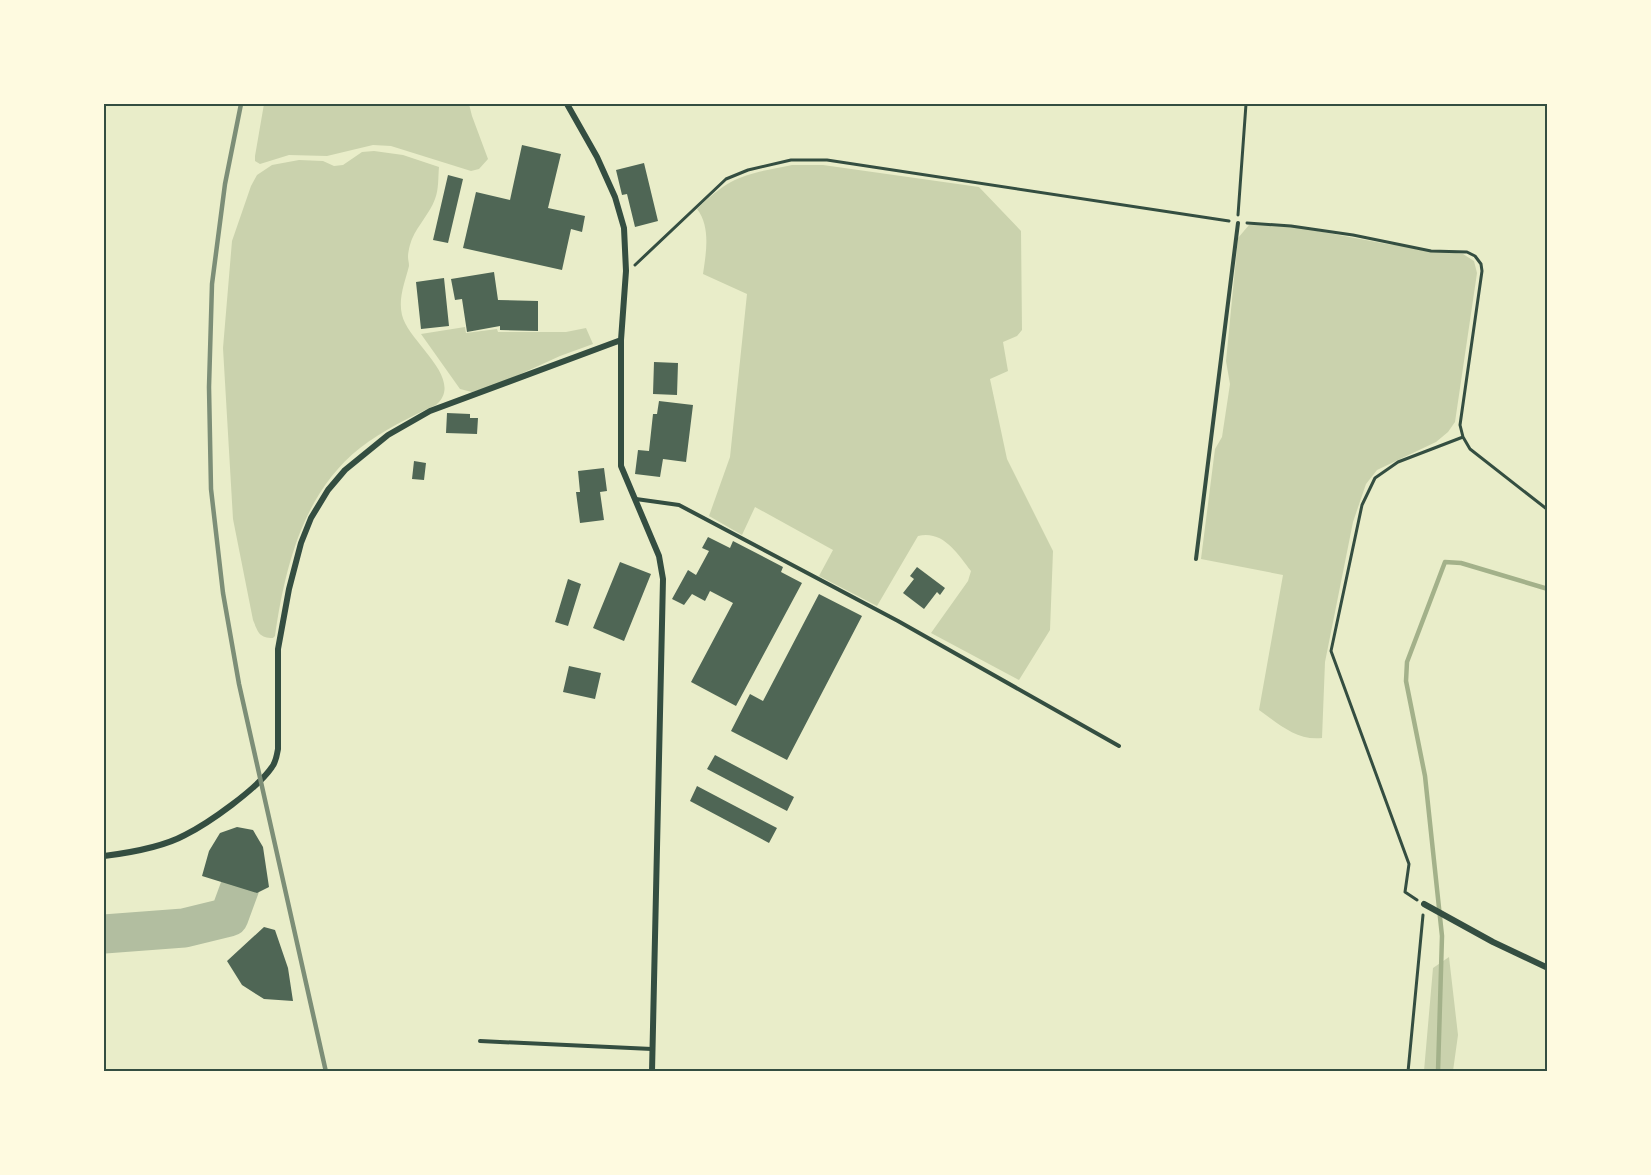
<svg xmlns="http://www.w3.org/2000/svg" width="1651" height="1175" font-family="Jost,sans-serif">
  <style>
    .green { fill: #cad2ad }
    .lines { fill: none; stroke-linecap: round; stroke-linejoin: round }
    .stream { stroke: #a3b18a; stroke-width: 4.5 }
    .taxiway { stroke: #b2bea0; stroke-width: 39 }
    .building { fill: #4f6655 }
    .path { stroke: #344e41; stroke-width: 3 }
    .service { stroke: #344e41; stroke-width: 4 }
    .minor { stroke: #344e41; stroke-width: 6 }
    .rail { stroke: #7c8e77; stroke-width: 4.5 }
    .neatline { fill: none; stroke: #344e41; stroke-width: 2 }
  </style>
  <rect width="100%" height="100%" fill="#e9edc9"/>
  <path class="green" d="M 264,104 L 469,104 L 472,116 L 488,159 L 479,169 L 471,171 L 391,146 L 373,145 L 327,156 L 289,155 L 260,164 L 255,161 L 255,156 Z
    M 374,151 L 403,155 L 439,167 C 438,177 439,189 435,199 C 430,213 418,225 412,239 C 410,244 408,252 408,257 C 408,260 409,262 409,266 C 405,282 398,298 402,315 C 408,342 466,379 436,405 C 410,417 383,430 360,448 C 303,493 285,567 275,636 L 273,638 C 259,638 258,632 253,620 L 233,519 L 223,348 L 232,241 L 251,186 L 257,175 L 272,165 L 299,160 L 323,161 L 334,166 L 343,165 L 362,152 Z
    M 792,165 L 823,165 L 979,187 L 1021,231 L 1022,330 L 1017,336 L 1003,342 L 1008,371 L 990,379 L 1007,459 L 1053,551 L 1050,630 L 1019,680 L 931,633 L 968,581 L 971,571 C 957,553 943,530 918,536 L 877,606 L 819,576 L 833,550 L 755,507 L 742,535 L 709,516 L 730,457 L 747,294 L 703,274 C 706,253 711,227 697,209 C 731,175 747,174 792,165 Z
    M 1249,225 L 1291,226 L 1387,244 L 1463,254 L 1474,261 L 1477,273 L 1455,422 L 1448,432 L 1436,442 L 1377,470 L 1366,484 L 1353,522 L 1325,662 L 1322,738 C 1297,741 1279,724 1259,710 L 1283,575 L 1201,559 L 1215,449 L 1222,437 L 1230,384 L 1226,361 L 1238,238 Z
    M 465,327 L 466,333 L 497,329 L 498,332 L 566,332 L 586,328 L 593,344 L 560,356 L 499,384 L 472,392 L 460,389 L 421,334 Z
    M 1449,957 L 1458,1035 L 1453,1071 L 1424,1071 L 1433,968 Z"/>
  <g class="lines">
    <path class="stream" d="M 1438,1072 L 1442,936 L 1425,776 L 1406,681 L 1407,662 L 1445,562 L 1461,563 L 1548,589"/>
    <path class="taxiway" d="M 104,934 L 184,928 L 229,917 L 240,887"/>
  </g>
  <path class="building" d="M 522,145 L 561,154 L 548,208 L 585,216 L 582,232 L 571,229 L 562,270 L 463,248 L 476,192 L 510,200 Z
    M 644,163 L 658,221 L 635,227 L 627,194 L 622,195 L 616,170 Z
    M 448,175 L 463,179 L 448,243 L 433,240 Z
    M 494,272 L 498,300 L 538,301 L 538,331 L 500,330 L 500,326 L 467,332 L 462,299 L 455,300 L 451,279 Z
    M 444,278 L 449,326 L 421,329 L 416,282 Z
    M 654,362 L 678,363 L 677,395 L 653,394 Z
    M 659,401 L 693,405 L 686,462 L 663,459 L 660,477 L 635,474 L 638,450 L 649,451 L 653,414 L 657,414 Z
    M 447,413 L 470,414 L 470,418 L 478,418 L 477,434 L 446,433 Z
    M 414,461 L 426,463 L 424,480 L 412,479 Z
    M 604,468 L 607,491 L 600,492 L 604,520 L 580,523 L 576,492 L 580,492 L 578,471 Z
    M 708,537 L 730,548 L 733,541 L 783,567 L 781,572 L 802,583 L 736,706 L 691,682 L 733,603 L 710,591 L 705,601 L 692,594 L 684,605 L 672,599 L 688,570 L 696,575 L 709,551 L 702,548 Z
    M 620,562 L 651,574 L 624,641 L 593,628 Z
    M 917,567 L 945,588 L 940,595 L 937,592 L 924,609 L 903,593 L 914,579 L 910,576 Z
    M 568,579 L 581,584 L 568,626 L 555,622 Z
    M 819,594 L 862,616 L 787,760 L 731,731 L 750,694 L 763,701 Z
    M 569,666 L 601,673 L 595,699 L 563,692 Z
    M 715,755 L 794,797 L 787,811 L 707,769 Z
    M 697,786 L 777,828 L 769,843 L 690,801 Z
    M 237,827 L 253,830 L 263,847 L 269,887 L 257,893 L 202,876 L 209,851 L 220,833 Z
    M 264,927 L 275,930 L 288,968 L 293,1001 L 264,999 L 242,985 L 227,961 Z"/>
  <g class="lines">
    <path class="path" d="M 1238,215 L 1246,104
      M 1247,223 L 1291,226 L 1353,235 L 1431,251 L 1467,252 L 1475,256 L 1481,264 L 1482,271 L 1460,425 L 1463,437 L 1470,449 L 1548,510
      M 635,265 L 726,179 L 748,170 L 791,160 L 827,160 L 1229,221
      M 1417,900 L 1405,892 L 1409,864 L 1331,651 L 1362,505 L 1375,478 L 1398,462 L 1463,437
      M 1408,1072 L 1423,915"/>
    <path class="service" d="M 636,499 L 679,505 L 898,621 L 1119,746
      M 1196,559 L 1238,223
      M 480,1041 L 652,1049"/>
    <path class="minor" d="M 567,104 L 597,157 L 615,197 L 624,228 L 626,271 L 621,340 L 621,466 L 659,556 L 663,579 L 652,1072
      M 104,856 C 128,853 163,847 185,835 C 209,823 257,789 272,767 C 276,762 277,755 278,749 L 278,649 L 289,589 L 301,543 L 311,518 L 328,490 L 345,470 L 388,435 L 430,411 L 621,340
      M 1424,904 L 1493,942 L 1548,968"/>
    <path class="rail" d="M 241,104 L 225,184 L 212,284 L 209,387 L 211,489 L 223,593 L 239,684 L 326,1072"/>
  </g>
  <rect width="1651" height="1175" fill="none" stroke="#fefae0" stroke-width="210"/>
  <rect x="105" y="105" width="1441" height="965" class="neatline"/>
</svg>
